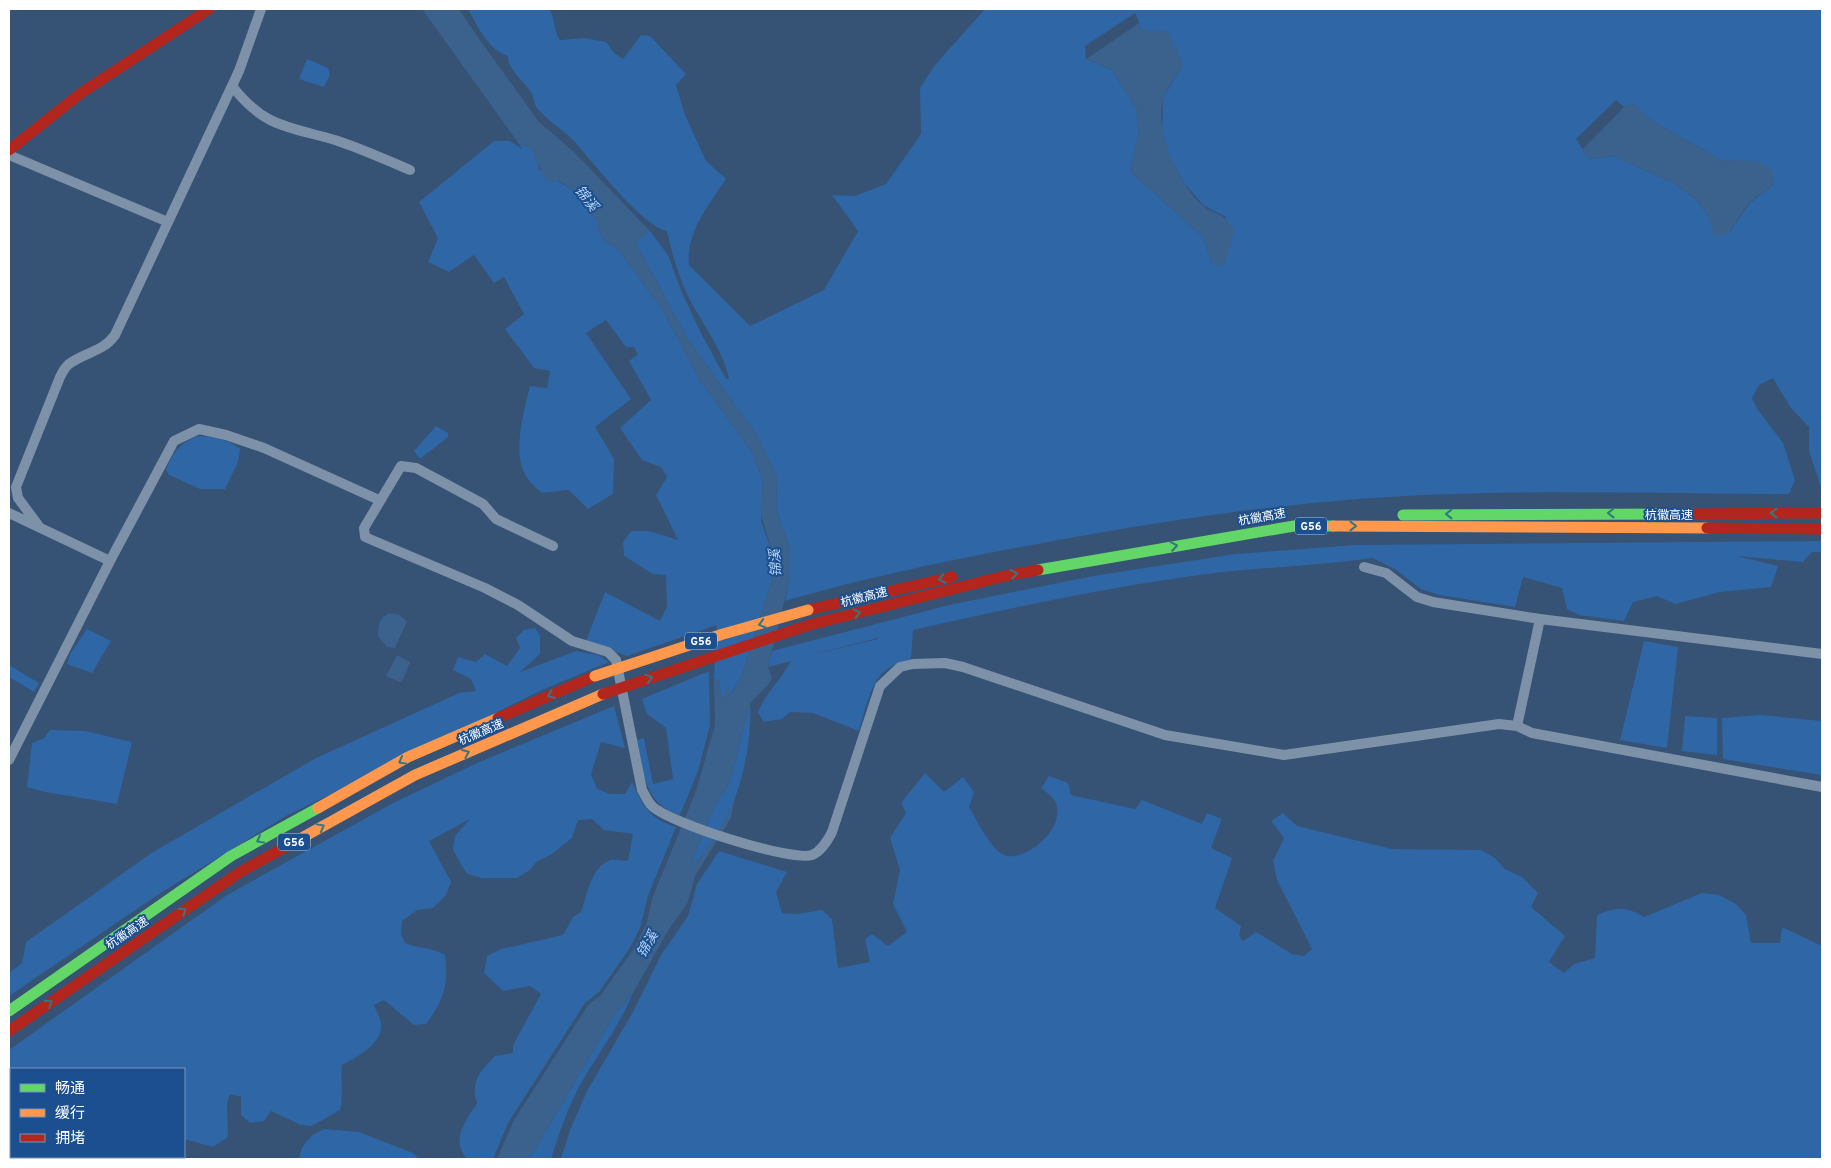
<svg xmlns="http://www.w3.org/2000/svg" width="1831" height="1168" font-family="Overpass,'Noto Sans SC',sans-serif">
  <style>
    .green { fill: #2f66a5; fill-rule: evenodd }
    .water { fill: #3b618d }
    .lines { fill: none; stroke-linecap: round; stroke-linejoin: round }
    .street { stroke: #7d92a8; stroke-width: 10 }
    .fast { stroke: #63d668; stroke-width: 11 }
    .slow { stroke: #ff974d; stroke-width: 11 }
    .jam { stroke: #b3261e; stroke-width: 11 }
    .slow-bridge { stroke: #ff974d; stroke-width: 11 }
    .jam-bridge { stroke: #b3261e; stroke-width: 11 }
    .oneway { stroke: #317883 }
    .labels { text-anchor: middle; stroke-width: 4; stroke-linejoin: round; paint-order: stroke }
    .shield { fill: #1b4f8f; stroke: #bbcadd; stroke-width: 1 }
    .shield-label { font-size: 11px; font-weight: bold; fill: #fff }
    .street-label { font-size: 12px; fill: #fff; stroke: #1b4f8f }
    .water-label { font-size: 14px; font-style: italic; fill: #b5d3f5; stroke: #1b4f8f }
  </style>
  <rect width="100%" height="100%" fill="#365274"/>
  <path class="green" d="M 468,9 L 549,9 C 556,20 553,30 560,40 L 585,38 L 606,42 L 614,53 L 623,59 L 641,35 L 650,36 L 686,74 L 676,85 L 685,115 L 706,161 L 726,179 C 710,203 685,234 689,265 L 750,326 L 824,290 L 858,231 L 832,195 L 855,196 L 886,184 L 921,134 L 920,88 L 935,65 L 985,9 L 1822,9 L 1822,490 L 1809,451 L 1809,427 L 1790,407 L 1773,378 L 1759,385 L 1752,398 L 1758,410 L 1783,443 L 1795,480 L 1789,494 C 1677,494 1565,490 1453,494 C 1317,498 1182,517 1048,542 C 959,558 871,576 785,601 L 789,582 L 789,546 L 776,509 L 777,477 L 758,437 L 689,341 L 635,242 L 650,231 L 668,255 L 682,293 L 701,333 L 726,379 L 729,379 C 724,352 703,325 690,300 C 679,279 672,254 667,231 C 643,227 592,161 574,141 C 562,129 548,121 537,108 C 534,104 534,98 532,94 C 525,81 508,71 508,56 C 487,49 479,28 468,9 ZM 1135,13 L 1142,30 L 1183,64 L 1163,98 L 1162,131 L 1168,155 L 1185,184 L 1203,205 L 1226,217 L 1211,263 L 1204,238 L 1130,171 L 1139,134 L 1136,108 L 1111,69 L 1086,59 L 1085,46 ZM 1616,100 L 1624,107 L 1634,104 L 1649,119 L 1721,160 L 1755,162 L 1774,184 L 1750,203 L 1728,234 L 1709,217 L 1696,199 L 1673,183 L 1613,156 L 1589,159 L 1576,139 Z
    M 307,59 L 328,68 L 330,75 L 324,87 L 299,79 Z
    M 494,141 L 510,141 L 522,149 L 519,144 L 530,147 L 536,156 L 539,170 L 570,188 L 598,221 L 599,233 L 607,243 L 617,248 L 664,312 L 699,379 L 752,452 L 763,481 L 761,521 L 774,557 L 771,584 L 742,675 L 730,695 L 721,697 L 719,681 L 714,678 L 717,625 L 627,656 L 586,641 L 605,592 L 660,621 L 667,607 L 666,575 L 653,574 L 624,556 L 623,542 L 631,531 L 649,531 L 678,540 L 656,495 L 667,477 L 661,467 L 642,460 L 620,428 L 651,400 L 629,361 L 638,354 L 634,347 L 626,347 L 606,320 L 586,333 L 631,399 L 595,427 L 614,459 L 613,494 L 588,509 L 569,490 L 542,493 C 535,487 528,481 524,472 C 513,450 524,409 530,386 L 547,388 L 550,371 L 534,368 L 505,329 L 524,314 L 504,277 L 494,283 L 474,255 L 449,272 L 428,262 L 438,238 L 419,202 Z
    M 436,426 L 448,433 L 448,437 L 420,459 L 414,451 Z
    M 198,436 C 210,436 231,440 240,449 L 238,462 L 225,489 L 200,489 L 169,475 L 166,470 C 173,452 180,443 198,436 Z
    M 1822,541 L 1822,552 L 1812,552 L 1803,562 L 1737,556 L 1778,566 L 1771,587 L 1720,592 L 1675,604 L 1657,596 L 1633,602 L 1624,621 L 1579,615 L 1567,609 L 1562,588 L 1523,577 L 1515,607 L 1439,595 L 1421,589 L 1396,570 L 1373,558 C 1318,566 1262,567 1207,574 C 1108,587 1011,608 913,630 L 911,659 C 903,662 895,664 889,668 C 870,679 865,712 859,731 L 813,713 L 790,712 L 782,719 L 764,722 L 758,713 C 765,693 781,680 791,661 L 768,667 L 772,651 L 949,605 L 1093,576 L 1235,554 L 1355,545 ZM 878,638 L 878,639 L 806,656 Z
    M 535,628 L 540,635 L 540,654 L 520,672 L 576,651 L 598,655 L 609,662 L 542,690 L 286,816 L 162,892 L 9,996 L 9,973 L 22,963 L 26,942 L 153,852 L 316,758 L 459,693 L 476,691 L 471,679 L 453,670 L 458,657 L 476,662 L 485,654 L 507,666 L 520,648 L 516,638 L 524,630 Z
    M 87,629 L 111,641 L 92,673 L 67,664 L 70,654 Z
    M 1644,641 L 1678,647 L 1667,748 L 1620,740 Z
    M 9,665 L 39,683 L 34,692 L 9,677 Z
    M 709,671 L 710,725 L 698,771 L 680,815 C 643,803 644,773 637,740 L 644,738 L 653,784 L 673,779 L 666,728 L 647,714 L 642,699 Z
    M 750,703 C 753,755 734,826 695,863 L 693,858 L 714,807 L 730,782 Z
    M 614,706 L 625,748 L 601,742 L 591,774 L 597,789 L 610,794 L 625,794 L 632,782 C 643,806 650,819 676,827 L 648,896 L 640,928 L 630,948 L 599,992 L 585,1003 L 508,1123 L 493,1159 L 467,1159 C 450,1140 466,1120 477,1103 C 470,1080 480,1072 495,1056 L 513,1053 L 513,1045 L 541,994 L 530,986 L 503,991 L 484,973 L 487,956 L 501,949 L 563,935 L 573,917 L 581,912 C 587,895 591,866 611,860 C 616,859 623,861 628,861 L 633,834 L 604,830 L 592,819 L 578,820 L 572,838 L 552,854 L 536,862 L 530,870 L 517,878 L 481,878 L 466,873 L 453,850 L 455,836 L 470,819 L 429,841 L 451,882 L 446,895 L 433,908 L 417,910 L 402,921 L 401,934 L 405,943 C 419,949 432,947 445,955 C 449,984 444,1000 426,1024 L 414,1025 L 384,1000 L 374,1005 C 376,1011 380,1017 381,1023 C 384,1043 356,1058 342,1065 C 340,1080 344,1095 340,1110 L 312,1126 L 301,1125 L 271,1111 L 264,1121 L 250,1123 L 241,1115 L 241,1097 L 230,1094 L 227,1103 L 228,1137 L 213,1147 L 184,1139 L 184,1069 L 11,1069 L 11,1120 L 9,1118 L 9,1050 L 227,895 L 393,803 L 477,763 Z
    M 1761,715 L 1822,721 L 1822,775 L 1723,759 L 1722,718 Z
    M 1685,716 L 1717,718 L 1717,755 L 1682,751 Z
    M 50,730 L 85,731 L 132,742 L 117,804 L 45,792 L 27,787 L 32,743 L 44,738 Z
    M 925,773 L 944,792 L 963,777 L 974,792 L 969,807 C 978,822 986,840 999,852 C 1020,870 1073,825 1053,798 C 1050,795 1045,791 1041,788 L 1049,776 L 1068,783 L 1071,795 L 1135,809 L 1142,800 L 1202,824 L 1207,813 L 1222,819 L 1211,848 L 1232,858 L 1215,908 L 1241,926 L 1239,936 L 1243,941 L 1256,932 L 1292,954 L 1304,956 L 1312,949 L 1277,880 L 1273,861 L 1284,838 L 1271,821 L 1283,813 L 1297,826 L 1392,849 L 1481,850 L 1495,858 L 1505,869 L 1522,877 L 1538,893 L 1531,907 L 1565,936 L 1549,962 L 1564,973 L 1574,964 L 1595,958 L 1597,915 C 1617,907 1625,906 1644,917 L 1702,893 L 1719,895 L 1736,904 L 1746,915 L 1751,943 L 1780,943 L 1782,927 L 1822,946 L 1822,1159 L 561,1159 L 570,1130 L 587,1091 L 634,1010 L 661,955 L 688,916 L 697,884 L 719,851 L 787,872 L 776,892 L 782,913 L 797,914 L 822,910 L 832,919 L 838,968 L 870,962 L 865,939 L 872,934 L 888,946 L 907,932 L 893,904 L 900,870 L 890,838 L 906,813 L 901,803 Z
    M 633,993 C 619,1027 597,1055 579,1087 C 567,1110 559,1134 551,1159 L 529,1159 L 615,1014 Z
    M 324,1129 L 359,1132 L 413,1153 L 419,1159 L 299,1159 C 301,1144 310,1135 324,1129 Z"/>
  <path class="water" d="M 422,9 L 459,9 L 470,26 L 539,122 L 573,151 L 650,231 L 635,242 L 689,341 L 758,437 L 777,477 L 776,509 L 789,546 L 789,582 L 768,667 L 772,678 L 768,685 L 750,703 L 730,782 L 714,807 L 693,858 L 695,862 L 700,858 L 726,819 L 735,797 L 731,818 L 695,876 L 688,902 L 669,929 L 633,993 L 615,1014 L 529,1159 L 497,1159 L 514,1120 L 588,1005 L 600,996 L 633,950 L 646,925 L 653,896 L 696,791 L 715,725 L 714,678 L 719,681 L 721,697 L 725,696 L 728,685 L 731,694 L 742,675 L 771,584 L 774,557 L 761,515 L 763,481 L 752,452 L 699,379 L 664,312 L 617,248 L 607,243 L 599,233 L 598,221 L 570,188 L 560,181 L 547,182 C 539,170 537,158 530,147 L 519,144 Z
    M 1139,23 L 1142,30 L 1168,31 L 1183,64 C 1177,75 1168,86 1164,97 C 1152,128 1179,184 1202,205 C 1217,217 1221,209 1234,230 L 1229,251 L 1223,267 L 1211,263 L 1204,238 L 1130,171 L 1139,134 L 1136,108 L 1111,69 L 1086,59 Z
    M 1634,104 L 1649,119 L 1721,160 L 1756,161 L 1773,170 L 1774,184 L 1749,203 L 1728,234 L 1714,237 L 1709,217 L 1696,199 L 1673,183 L 1613,156 L 1589,159 L 1582,150 L 1624,107 Z
    M 390,613 L 400,615 L 407,622 L 395,648 L 387,647 L 378,636 C 378,624 380,617 390,613 Z
    M 397,655 L 410,662 L 404,678 L 400,682 L 386,676 Z"/>
  <g class="lines">
    <path class="street" d="M 232,86 C 265,128 287,126 335,140 C 360,148 386,160 410,170
      M 9,155 L 168,222
      M 9,513 L 110,561
      M 38,525 L 18,498 L 16,487 L 60,377 C 62,373 65,367 69,364 C 85,352 103,352 115,335 L 239,71 L 261,9
      M 553,546 L 496,519 L 483,504 L 416,468 L 401,466 L 364,528 L 365,537 L 485,588 L 518,605 L 572,641 L 608,652 L 616,660 L 642,790 C 645,795 648,802 652,806 C 669,823 792,862 812,855 C 822,851 828,840 832,832 L 880,686 L 900,667 L 913,664 L 945,663 L 963,667 L 1165,735 L 1284,755 L 1499,724 L 1517,726 L 1532,733 L 1822,787
      M 1364,567 L 1386,573 L 1417,597 L 1433,602 L 1540,619 L 1822,654
      M 1517,726 L 1540,619
      M 9,760 L 110,561 L 174,441 L 199,429 L 226,435 L 264,448 L 379,500"/>
    <path class="fast" d="M 1403,515 L 1693,514
      M 1038,570 L 1294,526 L 1333,526
      M 9,1011 L 231,856 L 318,808"/>
    <path class="slow" d="M 1333,526 L 1707,528
      M 318,808 L 408,757 L 498,718
      M 298,840 L 415,775 L 603,694"/>
    <path class="jam" d="M 9,150 L 81,93 L 209,9
      M 1693,514 L 1822,513
      M 1707,528 L 1822,529
      M 808,610 L 952,577
      M 809,625 L 1005,576 L 1038,570
      M 498,718 L 595,676
      M 9,1031 L 240,872 L 298,840"/>
    <path class="slow-bridge" d="M 595,676 L 723,634 L 808,610"/>
    <path class="jam-bridge" d="M 603,694 L 809,625"/>
  </g>
  <defs><path id="oneway-chevron" d="M-2-3.5L2.5 0L-2 3.5" fill="none" stroke-width="1.6" stroke-linecap="round" stroke-linejoin="round" transform="scale(1.25)"/></defs>
  <g class="oneway">
    <use href="#oneway-chevron" transform="translate(1611 513) rotate(180)"/>
    <use href="#oneway-chevron" transform="translate(1774 513) rotate(-180)"/>
    <use href="#oneway-chevron" transform="translate(1449 514) rotate(180)"/>
    <use href="#oneway-chevron" transform="translate(1353 526)"/>
    <use href="#oneway-chevron" transform="translate(1174 546) rotate(-10)"/>
    <use href="#oneway-chevron" transform="translate(1014 574) rotate(-10)"/>
    <use href="#oneway-chevron" transform="translate(942 579) rotate(167)"/>
    <use href="#oneway-chevron" transform="translate(857 613) rotate(-14)"/>
    <use href="#oneway-chevron" transform="translate(762 624) rotate(164)"/>
    <use href="#oneway-chevron" transform="translate(649 678) rotate(-19)"/>
    <use href="#oneway-chevron" transform="translate(551 695) rotate(157)"/>
    <use href="#oneway-chevron" transform="translate(466 753) rotate(-23)"/>
    <use href="#oneway-chevron" transform="translate(402 761) rotate(151)"/>
    <use href="#oneway-chevron" transform="translate(321 827) rotate(-29)"/>
    <use href="#oneway-chevron" transform="translate(260 840) rotate(151)"/>
    <use href="#oneway-chevron" transform="translate(183 911) rotate(-34)"/>
    <use href="#oneway-chevron" transform="translate(49 1003) rotate(-34)"/>
  </g>
  <g class="labels">
    <g class="shield">
      <rect x="1295" y="517.5" width="32" height="17" rx="4"/>
      <rect x="685" y="632.5" width="32" height="17" rx="4"/>
      <rect x="278" y="833.5" width="32" height="17" rx="4"/>
    </g>
    <g class="shield-label">
      <text x="1311" y="530">G56</text>
      <text x="701" y="645">G56</text>
      <text x="294" y="846">G56</text>
    </g>
    <g class="street-label">
      <text x="1669" y="519">杭徽高速</text>
      <text transform="translate(1262 517) rotate(-10)" y="4">杭徽高速</text>
      <text transform="translate(864 597) rotate(-14)" y="4">杭徽高速</text>
      <text transform="translate(481 732) rotate(-23)" y="4">杭徽高速</text>
      <text transform="translate(127 933) rotate(-34)" y="4">杭徽高速</text>
    </g>
    <g class="water-label">
      <text transform="translate(587 198) rotate(51)" y="5">锦溪</text>
      <text transform="translate(775 563) rotate(-94)" y="5">锦溪</text>
      <text transform="translate(647 944) rotate(-60)" y="5">锦溪</text>
    </g>
  </g>
  <rect width="1831" height="1168" fill="none" stroke="#ffffff" stroke-width="20"/>
  <rect x="10" y="1068" width="175" height="90" fill="#1b4f8f" stroke="#7695bc"/>
  <rect x="20" y="1084" width="25" height="8" fill="#63d668" stroke="#7695bc"/>
  <text x="55" y="1093" font-size="15" fill="#ffffff">畅通</text>
  <rect x="20" y="1109" width="25" height="8" fill="#ff974d" stroke="#7695bc"/>
  <text x="55" y="1118" font-size="15" fill="#ffffff">缓行</text>
  <rect x="20" y="1134" width="25" height="8" fill="#b3261e" stroke="#7695bc"/>
  <text x="55" y="1143" font-size="15" fill="#ffffff">拥堵</text>
</svg>
